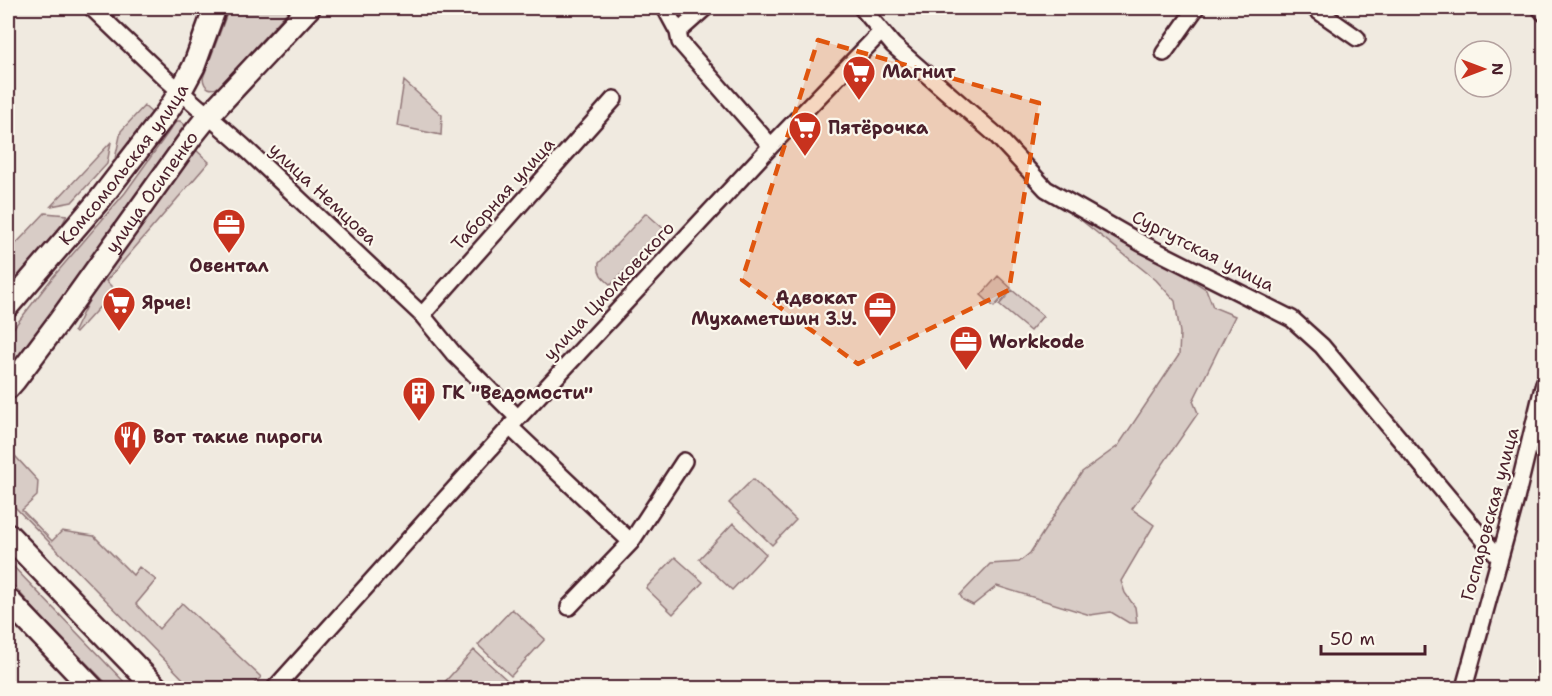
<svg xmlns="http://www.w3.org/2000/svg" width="1552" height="696" font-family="'Shantell Sans',sans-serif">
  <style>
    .green { fill: #d8ccc6; stroke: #917678; stroke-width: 1.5 }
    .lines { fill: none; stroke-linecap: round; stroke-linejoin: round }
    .street-casing { stroke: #4a1f2b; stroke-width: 20 }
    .secondary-casing { stroke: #4a1f2b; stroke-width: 26 }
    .primary-casing { stroke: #4a1f2b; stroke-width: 27 }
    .street { stroke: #fbf7ec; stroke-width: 15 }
    .secondary { stroke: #fbf7ec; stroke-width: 21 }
    .primary { stroke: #fbf7ec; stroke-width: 22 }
    .marked { fill: #e0560e; fill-opacity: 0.2; stroke: #e0560e; stroke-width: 4.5; stroke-dasharray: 12 8; stroke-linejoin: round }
    .labels { text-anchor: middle; stroke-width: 4.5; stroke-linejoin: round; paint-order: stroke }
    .poi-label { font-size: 18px; font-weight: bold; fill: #4a1f2b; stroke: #fbf7ec; text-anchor: start }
    .street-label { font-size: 18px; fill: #4a1f2b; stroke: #fbf7ec }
  </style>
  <rect width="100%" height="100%" fill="#f0eae0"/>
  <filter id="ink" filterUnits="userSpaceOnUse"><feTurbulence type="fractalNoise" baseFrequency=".0167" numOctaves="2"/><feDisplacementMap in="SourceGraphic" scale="12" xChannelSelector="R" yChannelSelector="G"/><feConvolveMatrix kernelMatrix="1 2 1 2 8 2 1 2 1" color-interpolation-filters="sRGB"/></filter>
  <g filter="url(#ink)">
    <path class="green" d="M 229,8 L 291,8 L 220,86 C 211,92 204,88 203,78 Z
      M 404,81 L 442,115 L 441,135 L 397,126 Z
      M 144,106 L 153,114 L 115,159 L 121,131 Z
      M 177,121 L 180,121 L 185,125 L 184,130 L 52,314 L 8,369 L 8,335 L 53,277 L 125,193 L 175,123 Z
      M 111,142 L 107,164 L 72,202 L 51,206 Z
      M 195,149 L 209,162 L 106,281 L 115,290 L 76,333 L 74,331 L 91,296 Z
      M 45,213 L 67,215 L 53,242 L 16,283 L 8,285 L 8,252 Z
      M 646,213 L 664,229 L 611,285 C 603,278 597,274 599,263 Z
      M 1084,219 L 1146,250 L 1206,289 L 1213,307 L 1235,316 L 1193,401 L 1198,413 L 1132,509 L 1154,525 L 1121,581 L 1125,593 L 1135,607 L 1137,623 L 1129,623 L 1111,612 L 1090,615 L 997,586 L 973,605 L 963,600 L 960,595 L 990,564 L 1019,562 L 1030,553 L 1082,472 L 1118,446 L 1179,355 L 1180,333 L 1175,301 L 1156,280 L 1081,220 Z
      M 998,276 L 1011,288 L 994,307 L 981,295 Z
      M 1012,290 L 1043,316 L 1030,331 L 999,305 Z
      M 8,453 L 15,456 L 38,481 L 37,496 L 22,510 L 52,541 L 62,531 L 94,536 L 133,575 L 139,567 L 156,580 L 136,604 L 159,629 L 182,603 L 261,677 L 250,688 L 192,688 L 8,500 Z
      M 753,479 L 796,520 L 772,545 L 729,503 Z
      M 733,523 L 766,554 L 732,590 L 699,559 Z
      M 675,557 L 703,582 L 673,614 L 646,588 Z
      M 8,561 L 130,688 L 111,688 L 40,616 L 8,579 Z
      M 512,609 L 545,639 L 511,676 L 478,645 Z
      M 474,650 L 507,680 L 500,688 L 443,688 L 441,686 Z"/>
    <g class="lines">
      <defs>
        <path id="street" d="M 92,8 L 165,78 L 243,146 L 422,315 L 454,354 L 518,418
          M 665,8 L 678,32
          M 705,8 L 678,32 L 680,42 L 771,146
          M 862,8 L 893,45 L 996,135 L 1046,189 L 1141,243 L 1292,319 L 1322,346 L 1499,558
          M 1314,8 L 1357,38
          M 1540,8 L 1544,13
          M 1164,53 L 1196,8
          M 422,315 L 614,99
          M 510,427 L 631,542
          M 569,607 L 631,542 L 684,461
          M 275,688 L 518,418 L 771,146 L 881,32
          M 1464,688 L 1516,499 L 1544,383"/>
        <g id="secondary">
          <path id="s1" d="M 8,306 L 101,198 L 165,115 L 180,92 L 194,66 L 215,8"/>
          <path id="s2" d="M 8,388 L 15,380 L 60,320 L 192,136 L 208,116 L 309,8"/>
        </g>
        <path id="primary" d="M 8,535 L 156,688
          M 8,600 L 92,688"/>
      </defs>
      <use href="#street" class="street-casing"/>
      <use href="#secondary" class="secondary-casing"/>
      <use href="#primary" class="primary-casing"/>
      <use href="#street" class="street"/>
      <use href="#secondary" class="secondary"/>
      <use href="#primary" class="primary"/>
    </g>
  </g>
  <path class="marked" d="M 818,40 L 1039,103 L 1009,290 L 858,364 L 742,280 Z"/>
  <defs>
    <symbol id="supermarket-pin" viewBox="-11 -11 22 30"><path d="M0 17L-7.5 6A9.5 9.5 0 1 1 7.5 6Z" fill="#c8321e" stroke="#fbf7ec"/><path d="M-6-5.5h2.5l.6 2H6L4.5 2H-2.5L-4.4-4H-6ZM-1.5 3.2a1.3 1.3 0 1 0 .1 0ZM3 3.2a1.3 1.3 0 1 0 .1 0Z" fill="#fff"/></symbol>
    <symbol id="office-pin" viewBox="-11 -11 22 30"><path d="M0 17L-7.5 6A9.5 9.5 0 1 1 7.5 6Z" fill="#c8321e" stroke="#fbf7ec"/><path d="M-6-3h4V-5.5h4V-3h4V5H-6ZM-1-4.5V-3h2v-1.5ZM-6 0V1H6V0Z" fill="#fff"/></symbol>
    <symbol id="building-pin" viewBox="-11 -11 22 30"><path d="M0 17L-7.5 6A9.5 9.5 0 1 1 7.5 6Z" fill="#c8321e" stroke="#fbf7ec"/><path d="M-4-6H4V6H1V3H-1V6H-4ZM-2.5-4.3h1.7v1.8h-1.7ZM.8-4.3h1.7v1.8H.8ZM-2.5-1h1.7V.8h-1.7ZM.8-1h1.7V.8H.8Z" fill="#fff"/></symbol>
    <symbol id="restaurant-pin" viewBox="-11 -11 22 30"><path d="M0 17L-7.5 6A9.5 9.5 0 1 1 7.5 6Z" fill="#c8321e" stroke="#fbf7ec"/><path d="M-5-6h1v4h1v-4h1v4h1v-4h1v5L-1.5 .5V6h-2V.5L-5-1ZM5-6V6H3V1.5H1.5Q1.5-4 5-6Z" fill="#fff"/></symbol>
  </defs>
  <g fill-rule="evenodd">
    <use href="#supermarket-pin" x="840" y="53" width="38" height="52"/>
    <use href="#supermarket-pin" x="786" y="109" width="38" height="52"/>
    <use href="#office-pin" x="210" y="206" width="38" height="52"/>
    <use href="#supermarket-pin" x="100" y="284" width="38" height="52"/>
    <use href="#office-pin" x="861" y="289" width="38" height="52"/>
    <use href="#office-pin" x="947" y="323" width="38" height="52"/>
    <use href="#building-pin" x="400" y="374" width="38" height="52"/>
    <use href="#restaurant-pin" x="111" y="418" width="38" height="52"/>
  </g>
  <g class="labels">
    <g class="poi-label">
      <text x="882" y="78">Магнит</text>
      <text x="828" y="134">Пятёрочка</text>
      <text x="229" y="272" text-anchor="middle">Овентал</text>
      <text x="857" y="304" text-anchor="end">Адвокат<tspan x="857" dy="21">Мухаметшин З.У.</tspan></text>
      <text x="142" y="309">Ярче!</text>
      <text x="989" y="348">Workkode</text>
      <text x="442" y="399">ГК "Ведомости"</text>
      <text x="153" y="443">Вот такие пироги</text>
    </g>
    <g class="street-label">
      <text dy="6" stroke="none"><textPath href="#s1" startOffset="183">Комсомольская улица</textPath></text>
      <text dy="6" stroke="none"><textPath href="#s2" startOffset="243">улица Осипенко</textPath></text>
      <text transform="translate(323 194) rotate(43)" y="6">улица Немцова</text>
      <text transform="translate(503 194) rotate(-48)" y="6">Таборная улица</text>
      <text transform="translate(1203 251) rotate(27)" y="6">Сургутская улица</text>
      <text transform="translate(609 291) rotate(-47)" y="6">улица Циолковского</text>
      <text transform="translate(1490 514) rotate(-75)" y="6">Госпаровская улица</text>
    </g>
  </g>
  <rect width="1552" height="696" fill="none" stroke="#fbf7ec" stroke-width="30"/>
  <rect x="15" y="15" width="1522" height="666" fill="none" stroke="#4a1f2b" stroke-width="2" filter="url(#ink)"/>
  <g transform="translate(1483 69) rotate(90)"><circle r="28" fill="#fbf7ec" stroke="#b4a19f" stroke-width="1.5"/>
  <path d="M0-4.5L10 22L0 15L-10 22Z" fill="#c8321e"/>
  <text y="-9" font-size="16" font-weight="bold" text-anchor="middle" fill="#4a1f2b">N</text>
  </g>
  <path d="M1321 645v9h104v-9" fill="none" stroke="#4a1f2b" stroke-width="3"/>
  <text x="1330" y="645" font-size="18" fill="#4a1f2b" stroke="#fbf7ec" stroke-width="4.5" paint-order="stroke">50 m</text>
</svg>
